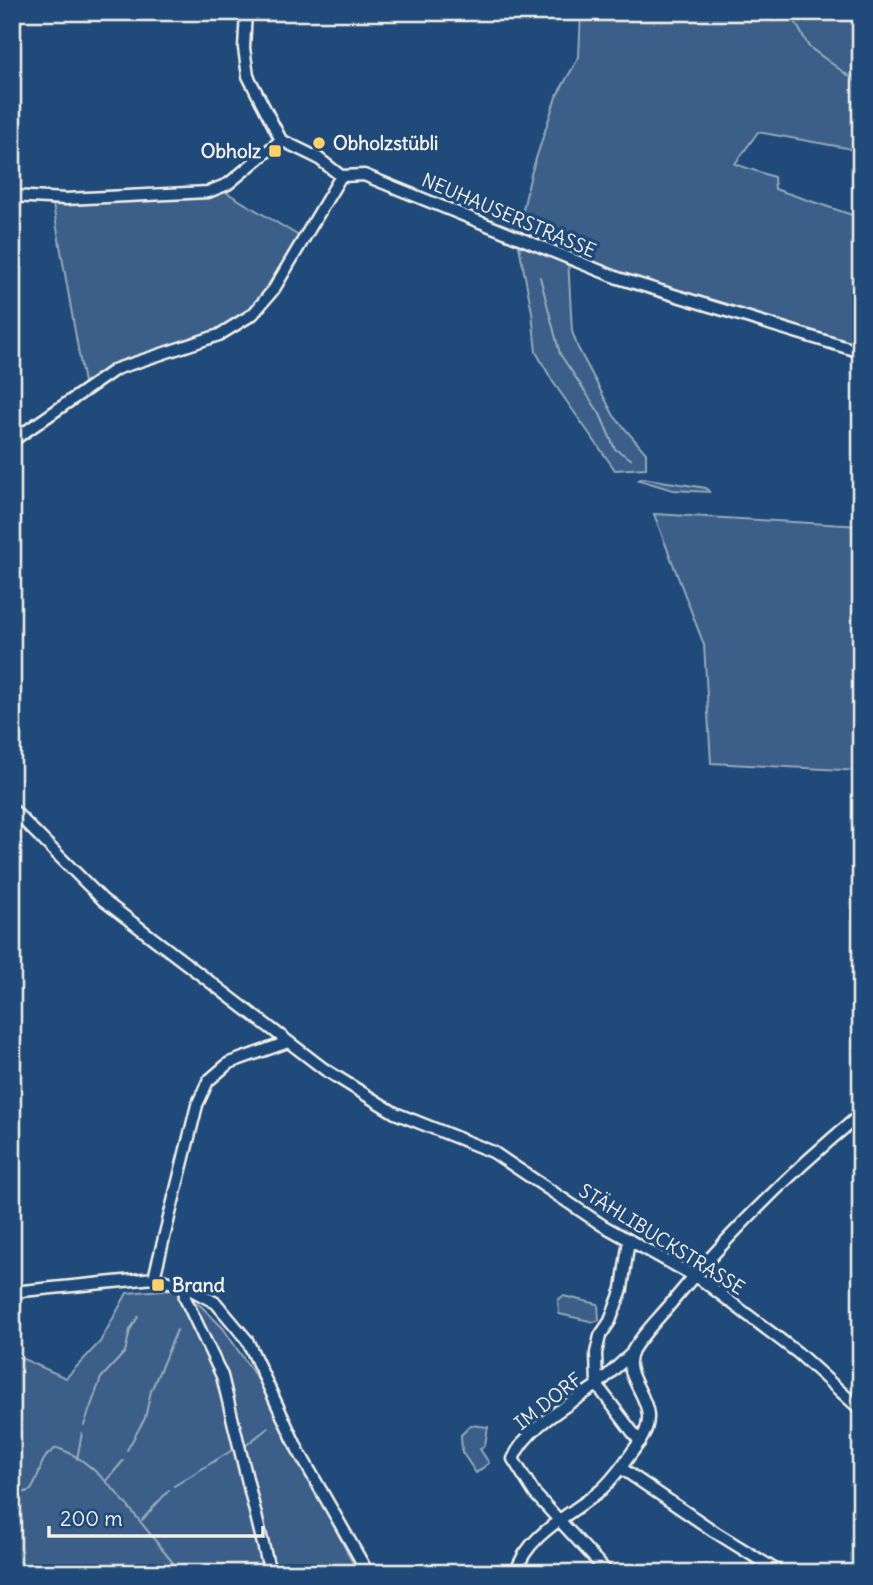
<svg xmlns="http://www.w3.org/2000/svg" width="873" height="1585" font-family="Delius,sans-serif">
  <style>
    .green { fill: #3a5f88; stroke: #97a8b8; stroke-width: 2 }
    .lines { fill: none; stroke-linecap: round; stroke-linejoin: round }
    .stream { stroke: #9cacbb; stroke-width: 2 }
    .minor-casing { stroke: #f4f1e8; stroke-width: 15 }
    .minor { stroke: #1f4a7a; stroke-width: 10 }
    .poi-dot { fill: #ffd166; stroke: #1f4a7a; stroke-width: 2.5 }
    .labels { text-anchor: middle; stroke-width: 7; stroke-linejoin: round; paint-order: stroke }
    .poi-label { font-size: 19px; font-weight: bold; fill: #f4f1e8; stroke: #1f4a7a; text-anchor: start }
    .street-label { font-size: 19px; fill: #f4f1e8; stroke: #1f4a7a }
  </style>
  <rect width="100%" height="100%" fill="#1f4a7a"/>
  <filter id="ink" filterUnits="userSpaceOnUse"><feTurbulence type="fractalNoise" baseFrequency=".0143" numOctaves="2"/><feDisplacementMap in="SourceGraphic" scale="14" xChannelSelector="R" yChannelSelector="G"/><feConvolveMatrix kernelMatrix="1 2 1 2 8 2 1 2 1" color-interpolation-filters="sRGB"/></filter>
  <g filter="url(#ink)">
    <path class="green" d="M 581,12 L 861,12 L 861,154 L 847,148 L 758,132 L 735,164 L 774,177 L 775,189 L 861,218 L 861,352 L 568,259 L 572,331 L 578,348 L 614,416 L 646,453 L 646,468 L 615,470 L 553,382 L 536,352 L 532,312 L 517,236 L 531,174 L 556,97 L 579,57 Z
      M 224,191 L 299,236 L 256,304 L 237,321 L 208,336 L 154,351 L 84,383 L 53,205 L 196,198 Z
      M 642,478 L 706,488 L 709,492 L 673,490 L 639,480 Z
      M 654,514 L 861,526 L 861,771 L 711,763 L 704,645 Z
      M 175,1289 L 201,1306 L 223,1328 L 262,1386 L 358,1573 L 12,1573 L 12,1354 L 66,1378 L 100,1342 L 127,1293 Z
      M 563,1296 L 598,1304 L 599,1320 L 594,1322 L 559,1314 L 558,1300 Z
      M 471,1425 L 488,1427 L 485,1445 L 480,1449 L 489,1463 L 476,1473 L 462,1452 L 461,1435 Z"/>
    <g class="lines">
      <path class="stream" d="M 790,12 L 809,47 L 861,85
        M 540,277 L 560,354 L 600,414 L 615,449 L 631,459
        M 84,1425 L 101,1378 L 125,1352 L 130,1330 L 138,1317
        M 245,1446 L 268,1428
        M 127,1450 L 145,1418 L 151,1391 L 177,1330
        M 77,1459 L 82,1433
        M 106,1481 L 123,1461
        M 174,1486 L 234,1449
        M 12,1488 L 20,1494 L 31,1490 C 42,1474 37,1458 57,1448 C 105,1462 148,1537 182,1573
        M 142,1520 L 169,1490
        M 235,1572 L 257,1568"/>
      <defs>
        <path id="minor" d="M 246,12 L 244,48 L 248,76 L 281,140 L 318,158 L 341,176 L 364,175 L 618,278 L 861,352
          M 12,196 L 66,199 L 208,192 L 228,184 L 281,140
          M 12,441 L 116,369 L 219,335 L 253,314 L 274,289 L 341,176
          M 12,809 L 103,900 L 324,1069 L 395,1113 L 493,1152 L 602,1225 L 703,1281 L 798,1353 L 861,1410
          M 154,1278 L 197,1105 L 208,1081 L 229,1063 L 288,1042
          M 184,1286 L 185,1298 L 222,1376 L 270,1573
          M 12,1292 L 154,1278 L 184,1286 L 216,1303 L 247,1340 L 298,1450 L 368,1573
          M 632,1353 L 597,1385 L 640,1442
          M 621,1468 L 715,1532 L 781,1573
          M 516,1573 C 526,1534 574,1513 602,1489 C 616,1476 627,1459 638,1444 C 669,1403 617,1382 633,1350 C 643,1333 661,1316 673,1301 C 730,1232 793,1170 861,1114
          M 608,1573 L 535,1494 L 513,1459 C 527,1426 569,1405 597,1385 L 596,1353 L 600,1336 L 610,1321 L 622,1289 L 629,1239"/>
      </defs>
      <use href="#minor" class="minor-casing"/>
      <use href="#minor" class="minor"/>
    </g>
  </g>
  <g class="poi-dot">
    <circle cx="319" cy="143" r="7"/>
    <rect x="268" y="144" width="14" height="14" rx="3.5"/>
    <rect x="151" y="1278" width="14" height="14" rx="3.5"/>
  </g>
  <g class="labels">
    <g class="poi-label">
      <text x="333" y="150">Obholzstübli</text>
      <text x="261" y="158" text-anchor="end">Obholz</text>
      <text x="172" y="1292">Brand</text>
    </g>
    <g class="street-label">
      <text transform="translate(509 215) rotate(23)" y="7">NEUHAUSERSTRASSE</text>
      <text transform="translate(662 1239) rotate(32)" y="7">STÄHLIBUCKSTRASSE</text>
      <text transform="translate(548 1401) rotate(-38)" y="7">IM DORF</text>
    </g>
  </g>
  <rect width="873" height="1585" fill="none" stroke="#1f4a7a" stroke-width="42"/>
  <rect x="21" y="21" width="831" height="1543" fill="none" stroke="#f4f1e8" stroke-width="2.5" filter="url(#ink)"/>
  <path d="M49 1526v10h214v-10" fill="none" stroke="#f4f1e8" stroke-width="3.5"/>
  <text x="60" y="1526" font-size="21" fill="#f4f1e8" stroke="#1f4a7a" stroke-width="5" paint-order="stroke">200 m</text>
</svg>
